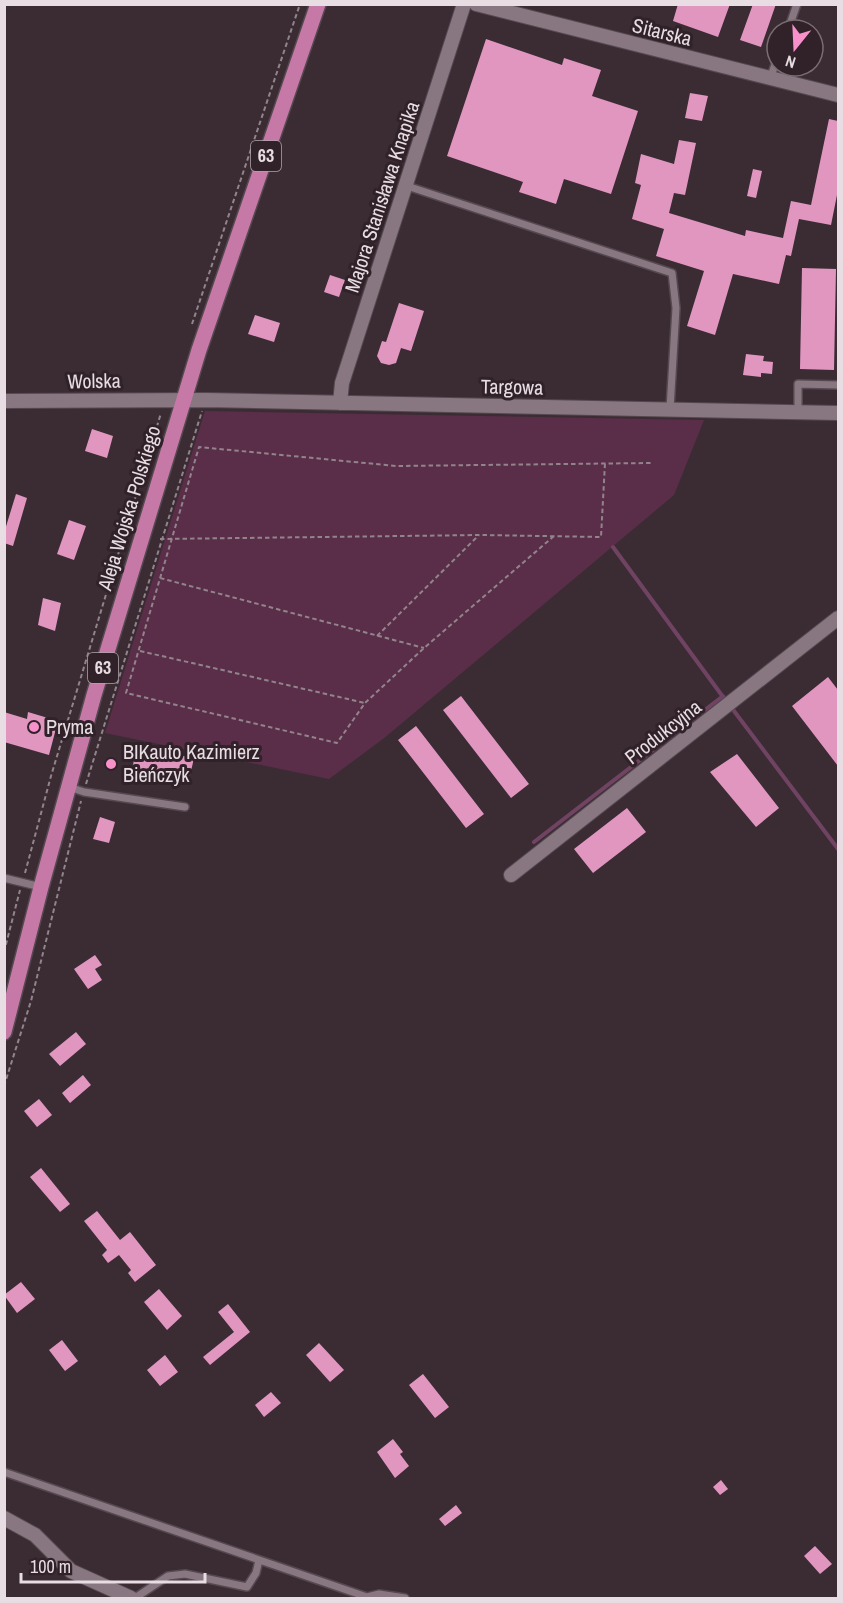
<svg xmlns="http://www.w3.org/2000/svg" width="843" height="1603" font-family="'Archivo Narrow',sans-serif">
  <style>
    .green { fill: #5a2e48 }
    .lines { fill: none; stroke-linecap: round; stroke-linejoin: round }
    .stream { stroke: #714363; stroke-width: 4 }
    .building { fill: #e196c0 }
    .lane-casing { stroke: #55484f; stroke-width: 10 }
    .street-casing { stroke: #55484f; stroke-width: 16 }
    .primary-casing { stroke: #55484f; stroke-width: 18 }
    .path { stroke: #91848b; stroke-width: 2; stroke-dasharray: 4.5 3; stroke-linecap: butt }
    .lane { stroke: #887780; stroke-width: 7 }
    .street { stroke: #887780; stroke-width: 14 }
    .primary { stroke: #c679a7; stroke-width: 15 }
    .poi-dot { fill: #f890cc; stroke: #31222a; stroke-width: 2 }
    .labels { text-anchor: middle; stroke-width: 6; stroke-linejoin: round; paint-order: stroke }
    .shield { fill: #31222a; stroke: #b0a5ab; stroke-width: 1.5 }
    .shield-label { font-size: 18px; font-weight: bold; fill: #e7dde2 }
    .street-label { font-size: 20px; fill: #e7dde2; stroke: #31222a }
    .poi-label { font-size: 20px; fill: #e7dde2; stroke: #31222a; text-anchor: start }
  </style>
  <rect width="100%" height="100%" fill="#3b2c34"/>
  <path class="green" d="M 205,411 L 704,420 L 674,495 L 383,739 L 329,779 L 105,733 Z"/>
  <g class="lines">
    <path class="stream" d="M 613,547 L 726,701
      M 731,707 L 838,849
      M 534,842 L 723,696"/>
  </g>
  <path class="building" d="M 678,4 L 730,4 L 718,37 L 673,21 Z
    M 753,4 L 776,4 L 761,47 L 740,40 Z
    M 486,39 L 562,65 L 564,58 L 601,70 L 592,96 L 638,111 L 611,194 L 564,179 L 556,204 L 519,192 L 523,182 L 447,156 Z
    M 690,93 L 708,96 L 702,121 L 685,118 Z
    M 829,119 L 838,121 L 838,190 L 831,225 L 799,219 L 791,256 L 786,255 L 779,284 L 733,274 L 715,335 L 687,326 L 704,271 L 656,256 L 664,229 L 632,219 L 641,185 L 635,183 L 641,154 L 674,164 L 679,140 L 696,143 L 685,195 L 674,193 L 669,213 L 745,236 L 746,230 L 783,238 L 791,201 L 811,205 Z
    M 753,169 L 762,171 L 756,198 L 747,196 Z
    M 802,268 L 836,269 L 834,370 L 800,369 Z
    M 330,275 L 345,280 L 339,297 L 324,292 Z
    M 399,303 L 424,311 L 411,351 L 401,348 L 396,363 L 389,365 L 381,363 L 377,356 L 382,341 L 386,342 Z
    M 255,315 L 280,323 L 274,342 L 248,334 Z
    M 746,354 L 764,356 L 763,361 L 773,362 L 772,374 L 761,373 L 761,377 L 743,375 Z
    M 92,429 L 113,436 L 107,458 L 85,451 Z
    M 16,494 L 27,498 L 13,546 L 4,543 L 4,533 Z
    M 69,520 L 86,526 L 74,560 L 57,554 Z
    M 43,598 L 61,603 L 55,631 L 38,625 Z
    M 828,677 L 838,690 L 838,766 L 792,706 Z
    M 461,696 L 529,784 L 511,798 L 443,710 Z
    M 4,712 L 27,719 L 28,712 L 58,721 L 49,755 L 4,742 Z
    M 416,726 L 484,814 L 466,828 L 398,740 Z
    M 137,747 L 194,758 L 189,780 L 132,769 Z
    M 737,754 L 779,808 L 756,827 L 710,772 Z
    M 627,808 L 646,832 L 593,873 L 574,849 Z
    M 100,817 L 115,822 L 109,843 L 93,839 Z
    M 95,955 L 102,965 L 95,969 L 102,980 L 88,989 L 74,969 Z
    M 76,1032 L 86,1044 L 60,1066 L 49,1054 Z
    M 83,1075 L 91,1085 L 70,1103 L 62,1093 Z
    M 39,1099 L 52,1115 L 37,1127 L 24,1111 Z
    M 41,1168 L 70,1204 L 60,1212 L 30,1177 Z
    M 97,1211 L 120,1240 L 130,1232 L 156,1265 L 135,1282 L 128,1273 L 131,1270 L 119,1255 L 108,1263 L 102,1255 L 107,1250 L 84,1221 Z
    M 21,1282 L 35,1299 L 17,1313 L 4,1295 Z
    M 159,1289 L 182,1316 L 167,1330 L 144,1302 Z
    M 228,1304 L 250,1332 L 210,1365 L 203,1357 L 234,1332 L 218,1312 Z
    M 62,1340 L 78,1361 L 65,1371 L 49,1350 Z
    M 319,1343 L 344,1370 L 330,1382 L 306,1355 Z
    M 165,1355 L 178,1372 L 160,1386 L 147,1370 Z
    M 423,1374 L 449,1407 L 435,1418 L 409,1385 Z
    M 271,1392 L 281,1403 L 264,1417 L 255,1405 Z
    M 393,1439 L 403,1452 L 400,1454 L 409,1466 L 395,1478 L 377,1452 Z
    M 721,1480 L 728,1489 L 720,1495 L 713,1487 Z
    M 456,1505 L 462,1513 L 445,1526 L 439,1519 Z
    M 815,1546 L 832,1564 L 820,1574 L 804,1556 Z"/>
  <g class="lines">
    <defs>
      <path id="lane" d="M 788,30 L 797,4
        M 770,79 L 777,59
        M 407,186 L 672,273 L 676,308 L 670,409
        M 798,412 L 798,384 L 838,385
        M 69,787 L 84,792 L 185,807
        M 4,878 L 41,887
        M 4,1472 L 367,1597 L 379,1594 L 405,1598
        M 135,1598 L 168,1576 L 185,1574 L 247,1587 L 256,1573 L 259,1560"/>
      <path id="street" d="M 476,4 L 838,95
        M 4,401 L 206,400 L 838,413
        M 340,403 L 342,383 L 464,4
        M 511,875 L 838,618
        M 4,1518 L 35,1535 L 71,1571 L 131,1598"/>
      <path id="primary" d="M 4,1032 L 41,887 L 94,695 L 199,350 L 318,4"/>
    </defs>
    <use href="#lane" class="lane-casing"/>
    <use href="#street" class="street-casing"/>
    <use href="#primary" class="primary-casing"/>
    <path class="path" d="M 192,324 L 300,4
      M 554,536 L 424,648 L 365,703 L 337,743 L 126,693 L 199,447 L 396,466 L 651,463
      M 160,539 L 480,535 L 601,537 L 605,463
      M 160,578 L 424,648
      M 377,636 L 479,535
      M 140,651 L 365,703
      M 86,784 L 202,411
      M 25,873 L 51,776 L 161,413
      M 4,952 L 20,890
      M 4,1086 L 31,1001 L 81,801"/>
    <use href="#lane" class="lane"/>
    <use href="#street" class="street"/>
    <use href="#primary" class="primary"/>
  </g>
  <g class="poi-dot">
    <circle cx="34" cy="727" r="6"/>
    <circle cx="111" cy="764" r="6"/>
  </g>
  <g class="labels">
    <g class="shield">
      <rect x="251" y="141" width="30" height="30" rx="4.5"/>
      <rect x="88" y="653" width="30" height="30" rx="4.5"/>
    </g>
    <g class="shield-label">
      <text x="266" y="162">63</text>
      <text x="103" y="674">63</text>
    </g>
    <g class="street-label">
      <text transform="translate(662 32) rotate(14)" y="7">Sitarska</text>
      <text transform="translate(382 197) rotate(-72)" y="7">Majora Stanisława Knapika</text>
      <text transform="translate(94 381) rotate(-1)" y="7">Wolska</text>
      <text transform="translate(512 387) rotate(1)" y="7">Targowa</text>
      <text transform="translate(129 508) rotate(-73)" y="7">Aleja Wojska Polskiego</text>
      <text transform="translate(663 732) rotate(-38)" y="7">Produkcyjna</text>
    </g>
    <g class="poi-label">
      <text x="46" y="734">Pryma</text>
      <text x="123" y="759">BIKauto Kazimierz<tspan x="123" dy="23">Bieńczyk</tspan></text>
    </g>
  </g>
  <rect width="843" height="1603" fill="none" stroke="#e7dde2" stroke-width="12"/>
  <g transform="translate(795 48) rotate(198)"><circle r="28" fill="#31222a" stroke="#7a6d74" stroke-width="1.5"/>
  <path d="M0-4.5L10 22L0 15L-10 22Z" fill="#f890cc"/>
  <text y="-9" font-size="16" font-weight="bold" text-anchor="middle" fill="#e7dde2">N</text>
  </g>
  <path d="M21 1573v9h184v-9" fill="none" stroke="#e7dde2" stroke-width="3"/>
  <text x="30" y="1573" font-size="18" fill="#e7dde2" stroke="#31222a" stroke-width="4.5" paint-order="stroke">100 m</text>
</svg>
